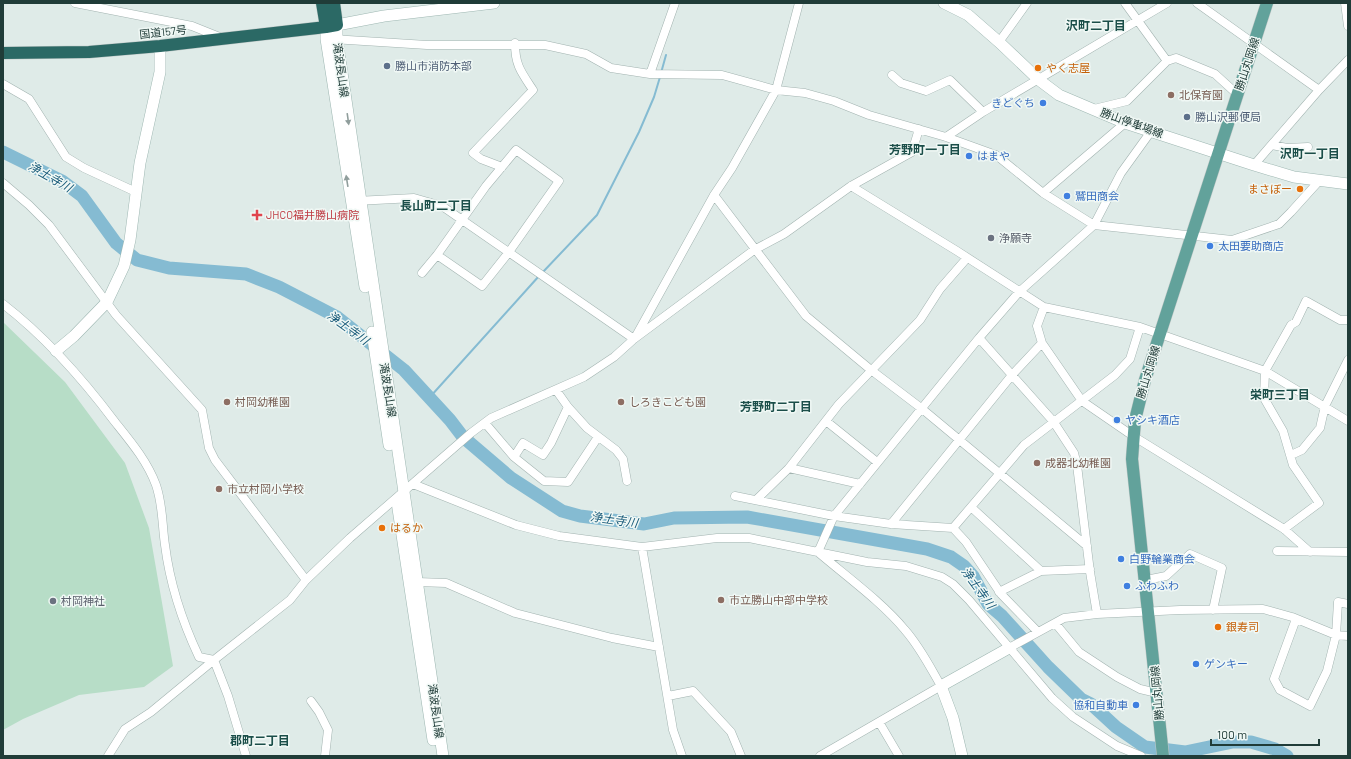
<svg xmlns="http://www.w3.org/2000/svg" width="1351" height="759" font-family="Barlow,'Noto Sans JP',sans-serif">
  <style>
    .green { fill: #b7ddc7 }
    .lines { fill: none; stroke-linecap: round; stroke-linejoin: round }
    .stream { stroke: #85bbd2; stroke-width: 2 }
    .river { stroke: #85bbd2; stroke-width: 13 }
    .street-casing { stroke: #a2b3b0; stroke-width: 9 }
    .secondary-casing { stroke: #9eb7b2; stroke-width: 12 }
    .primary-casing { stroke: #c1c8c7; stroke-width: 13 }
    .highway-casing { stroke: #c1c8c7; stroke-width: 13 }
    .street { stroke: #fff; stroke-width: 8 }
    .secondary { stroke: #fff; stroke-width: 11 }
    .primary { stroke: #62a29b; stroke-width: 12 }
    .highway { stroke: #2b6965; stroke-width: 12 }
    .oneway { fill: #909e9c }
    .service-dot { fill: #5c6f8a; stroke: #f0f8f5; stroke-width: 1.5 }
    .food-dot { fill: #e8710a; stroke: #f0f8f5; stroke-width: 1.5 }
    .education-dot { fill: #8d6e63; stroke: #f0f8f5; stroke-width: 1.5 }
    .shop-dot { fill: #3f7fe0; stroke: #f0f8f5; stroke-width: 1.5 }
    .health-dot { fill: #e0444e; stroke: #f0f8f5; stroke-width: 1.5 }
    .worship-dot { fill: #6b7280; stroke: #f0f8f5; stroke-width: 1.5 }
    .labels { text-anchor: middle; stroke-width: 3; stroke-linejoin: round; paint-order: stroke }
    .street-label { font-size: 11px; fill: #203c38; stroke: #f0f8f5 }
    .service-label { font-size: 11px; fill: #4e5e75; stroke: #f0f8f5; text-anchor: start }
    .food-label { font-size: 11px; fill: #c56008; stroke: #f0f8f5; text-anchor: start }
    .education-label { font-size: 11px; fill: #785e54; stroke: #f0f8f5; text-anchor: start }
    .shop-label { font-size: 11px; fill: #366cbe; stroke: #f0f8f5; text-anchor: start }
    .health-label { font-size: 11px; fill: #be3a42; stroke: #f0f8f5; text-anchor: start }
    .worship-label { font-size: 11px; fill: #5b616d; stroke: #f0f8f5; text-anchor: start }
    .neighbourhood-label { font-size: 12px; font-weight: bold; fill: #1b4e49; stroke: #f0f8f5 }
    .water-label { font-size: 12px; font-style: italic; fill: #185a79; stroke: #f0f8f5 }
  </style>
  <rect width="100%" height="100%" fill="#dfebe8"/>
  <path class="green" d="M 3,322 L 65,382 L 125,463 L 149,528 L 173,666 L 144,687 L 79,695 L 23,719 L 3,730 Z"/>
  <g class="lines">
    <path class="stream" d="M 661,73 L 666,55
      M 542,273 L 597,215 L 639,132 L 654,97 L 660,77
      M 430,397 L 539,276"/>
    <path class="river" d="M 3,152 L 62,181 L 82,196 L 116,243 L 137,260 L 169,268 L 246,274 L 279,287 L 337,317 L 404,370 L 450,420 L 463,437 L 511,478 L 562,511 L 580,516 L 644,524 L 674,518 L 747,517 L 927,549 L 951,557 L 964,566 L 973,576 L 988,604 L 1002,616 L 1048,667 L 1081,699 L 1091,704 L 1116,727 L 1145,747 L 1185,752 L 1233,742 L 1251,742 L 1275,749 L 1287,756"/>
    <defs>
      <path id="street" d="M 75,3 L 192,26 L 222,38
        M 1197,3 L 1319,90
        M 1345,3 L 1348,26
        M 332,39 L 427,45 L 545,45 L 586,54 L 611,68 L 650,74 L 722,75 L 776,90 L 805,93 L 834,101 L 869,115 L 946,137 L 996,155 L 1043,193 L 1094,225 L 1232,240 L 1279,224 L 1291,212 L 1319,181
        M 999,42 L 1027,3
        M 1167,61 L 1176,58 L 1215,74 L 1237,94
        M 650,74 L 675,3
        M 892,75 L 901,83 L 926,91 L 950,80 L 983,112
        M 3,84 L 29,99 L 66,157 L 84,168 L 136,192
        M 1094,109 L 1127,101 L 1167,61 L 1125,3
        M 946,137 L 983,112 L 1167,3
        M 1272,145 L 1287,148 L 1308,147
        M 516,150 L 559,181 L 509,252 L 482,286 L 437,255 L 486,186 Z
        M 1254,165 L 1319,90 L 1348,60
        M 502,167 L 481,159 L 473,153 L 533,90 C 521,72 515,65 515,43
        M 3,183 L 29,205 L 49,225 L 116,315 L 202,410 L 209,448 L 215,460 L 306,580
        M 851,186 L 957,251 L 1044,307 L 1140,327 L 1265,371 L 1348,421
        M 1043,193 L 1125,123
        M 714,195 L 806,316 L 871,370 L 921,408 L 1087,546
        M 356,201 L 414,198 L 442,206 L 634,339
        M 422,273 L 437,255
        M 3,304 C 47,338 82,378 115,422 C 131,442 147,461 156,485 C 163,505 162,525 165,545 C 170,585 182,621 199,657 L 214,660
        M 636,336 L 714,195 L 732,168 L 776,90 L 799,3
        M 979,338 L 1053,421 L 1074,453 L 1077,465 L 1090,572 L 1097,614
        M 1042,343 L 1082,401 L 1133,436 L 1284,529 L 1310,552
        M 556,390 L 568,407 L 587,428 L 616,450 L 623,459 L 627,481
        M 826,421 L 877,462
        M 485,423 L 514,457 L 544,481 L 568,482 L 598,437
        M 1291,455 L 1302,450 L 1320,428 L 1325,406 L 1348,360
        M 514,457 L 523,443 L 543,455 L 551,443 L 568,407
        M 789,468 L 860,484
        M 413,484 L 516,525 L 559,536 L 642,547 L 717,538 L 749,538 L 867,562 L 906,566 L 942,577 L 953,584 L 969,600 L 1052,698 L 1073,717 L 1117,746 L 1141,756
        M 735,496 L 834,516 L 891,524 L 953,528 L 966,542 L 1001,594 L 1038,632
        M 757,499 L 789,468 L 839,404 L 920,320 L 940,289 L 967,258
        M 971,507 L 1041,571 L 1090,569
        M 891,524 L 1012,375 L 1042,343 L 1037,326 L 1044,307
        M 953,528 L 1024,445 L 1115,375 L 1130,359 L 1140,327
        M 1284,529 L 1319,503 L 1293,465 L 1283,431 L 1264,398 L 1265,371 L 1291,325 L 1296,322 L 1306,301 L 1340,320 L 1348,320
        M 642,547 L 673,730 L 682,756
        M 1277,551 L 1348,552
        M 818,552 L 834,516 L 979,338 L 1019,292 L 1094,225 L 1121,173 L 1152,130
        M 819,553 C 846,576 883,603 905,630 C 920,647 930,667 941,686 L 820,756
        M 1146,580 L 1166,576 L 1190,554 L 1222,568 L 1213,610
        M 417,582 L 446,583 L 515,613 L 612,638 L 659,647
        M 999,592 L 1041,571
        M 1296,619 L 1274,679 L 1280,690 L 1310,706 L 1327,671 L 1336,635 L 1338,602 L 1348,604
        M 1055,623 L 1079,652 L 1117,677 L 1140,689 L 1157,693
        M 1009,648 L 1064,618 L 1097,614 L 1180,610 L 1263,609 L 1292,617 L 1336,635 L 1348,636
        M 214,660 L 228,696 L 246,756
        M 668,696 L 693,691 L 731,732 L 741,756
        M 311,701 L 319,712 L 328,730 L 325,756
        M 879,722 L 899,756
        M 108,756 L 125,729 L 151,712 L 214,660 L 290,600 L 306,580 L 350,538 L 471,433 L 491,418 L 584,377 L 614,357 L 634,339 L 754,250 L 784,234 L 851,186 L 912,152 L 919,129"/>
      <path id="secondary" d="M 944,3 L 968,15 L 999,42 L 1039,80 L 1059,95 L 1125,123 L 1254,165 L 1294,177 L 1348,184
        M 326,27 L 326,39 L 365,287
        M 372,332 L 389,445
        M 56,351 L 74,336 L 107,302 L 124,266 L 130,240 L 140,163 L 160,72 L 160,46
        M 397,502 L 433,740
        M 443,756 L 337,39 L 337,25 L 384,16 L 494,3
        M 962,756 L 953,718 L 941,686 L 1009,648"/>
      <path id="primary" d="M 1163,756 L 1132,459 L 1135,420 L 1145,380 L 1267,3"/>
      <path id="highway" d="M 322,3 L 326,27
        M 3,53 L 89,52 L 160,46 L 326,27 L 337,25 L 334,3"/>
    </defs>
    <use href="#street" class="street-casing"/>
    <use href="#secondary" class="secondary-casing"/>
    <use href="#primary" class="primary-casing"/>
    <use href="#highway" class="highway-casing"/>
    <use href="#street" class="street"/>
    <use href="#secondary" class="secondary"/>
    <use href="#primary" class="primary"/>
    <use href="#highway" class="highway"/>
  </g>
  <defs><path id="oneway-solid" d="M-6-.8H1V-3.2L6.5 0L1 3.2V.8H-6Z"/></defs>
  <g class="oneway">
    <use href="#oneway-solid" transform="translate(348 119) rotate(82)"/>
    <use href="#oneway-solid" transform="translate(347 181) rotate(-99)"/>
  </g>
  <g class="service-dot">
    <circle cx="387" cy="66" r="4"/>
    <circle cx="1187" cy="117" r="4"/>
  </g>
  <g class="food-dot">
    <circle cx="1038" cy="68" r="4"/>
    <circle cx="1300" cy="189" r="4"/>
    <circle cx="382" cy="528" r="4"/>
    <circle cx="1218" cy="627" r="4"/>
  </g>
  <g class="education-dot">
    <circle cx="1171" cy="95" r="4"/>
    <circle cx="227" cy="402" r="4"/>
    <circle cx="621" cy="402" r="4"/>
    <circle cx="1037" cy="463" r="4"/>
    <circle cx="219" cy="489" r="4"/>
    <circle cx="721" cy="600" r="4"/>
  </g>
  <g class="shop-dot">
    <circle cx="1043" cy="103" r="4"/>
    <circle cx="969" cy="156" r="4"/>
    <circle cx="1067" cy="196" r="4"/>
    <circle cx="1210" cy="246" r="4"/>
    <circle cx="1117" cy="420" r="4"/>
    <circle cx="1121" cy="559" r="4"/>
    <circle cx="1127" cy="586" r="4"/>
    <circle cx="1196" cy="664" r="4"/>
    <circle cx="1136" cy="705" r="4"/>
  </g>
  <path class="health-dot" d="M255 209h4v4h4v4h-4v4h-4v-4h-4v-4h4z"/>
  <g class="worship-dot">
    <circle cx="991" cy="238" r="4"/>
    <circle cx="53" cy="601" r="4"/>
  </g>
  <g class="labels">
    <g class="street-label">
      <text transform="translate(163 32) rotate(-6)" y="4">国道157号</text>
      <text transform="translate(1247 64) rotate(-72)" y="4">勝山丸岡線</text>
      <text transform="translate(341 70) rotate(82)" y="4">滝波長山線</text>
      <text transform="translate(1132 123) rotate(20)" y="4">勝山停車場線</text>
      <text transform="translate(1148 372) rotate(-73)" y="4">勝山丸岡線</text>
      <text transform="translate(388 390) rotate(81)" y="4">滝波長山線</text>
      <text transform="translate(1157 693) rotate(-95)" y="4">勝山丸岡線</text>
      <text transform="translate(436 711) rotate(82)" y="4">滝波長山線</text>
    </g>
    <g class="service-label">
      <text x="395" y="70">勝山市消防本部</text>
      <text x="1195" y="121">勝山沢郵便局</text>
    </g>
    <g class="food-label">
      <text x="1046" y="72">やく志屋</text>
      <text x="1292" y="193" text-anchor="end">まさぼー</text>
      <text x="390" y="532">はるか</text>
      <text x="1226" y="631">銀寿司</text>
    </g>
    <g class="education-label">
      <text x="1179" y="99">北保育園</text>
      <text x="235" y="406">村岡幼稚園</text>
      <text x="629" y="406">しろきこども園</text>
      <text x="1045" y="467">成器北幼稚園</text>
      <text x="227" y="493">市立村岡小学校</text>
      <text x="729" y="604">市立勝山中部中学校</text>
    </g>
    <g class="shop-label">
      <text x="1035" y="107" text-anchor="end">きどぐち</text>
      <text x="977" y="160">はまや</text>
      <text x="1075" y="200">鷲田商会</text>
      <text x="1218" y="250">太田要助商店</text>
      <text x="1125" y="424">ヤシキ酒店</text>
      <text x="1129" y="563">白野輪業商会</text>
      <text x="1135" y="590">ふわふわ</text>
      <text x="1204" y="668">ゲンキー</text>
      <text x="1128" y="709" text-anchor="end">協和自動車</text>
    </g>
    <g class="health-label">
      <text x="266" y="219">JHCO福井勝山病院</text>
    </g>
    <g class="worship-label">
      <text x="999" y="242">浄願寺</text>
      <text x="61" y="605">村岡神社</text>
    </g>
    <g class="neighbourhood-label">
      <text x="1096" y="30">沢町二丁目</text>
      <text x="925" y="154">芳野町一丁目</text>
      <text x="1310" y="158">沢町一丁目</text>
      <text x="436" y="210">長山町二丁目</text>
      <text x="1280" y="399">栄町三丁目</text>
      <text x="776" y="411">芳野町二丁目</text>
      <text x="260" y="745">郡町二丁目</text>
    </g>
    <g class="water-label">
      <text transform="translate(50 177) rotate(30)" y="4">浄土寺川</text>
      <text transform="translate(348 328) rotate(36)" y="4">浄土寺川</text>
      <text transform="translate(614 520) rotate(8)" y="4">浄土寺川</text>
      <text transform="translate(978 588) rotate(54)" y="4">浄土寺川</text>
    </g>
  </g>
  <rect width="1351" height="759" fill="none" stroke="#203c38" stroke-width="8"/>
  <path d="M1211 739v6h108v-6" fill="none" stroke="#203c38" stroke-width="2"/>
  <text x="1217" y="739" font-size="12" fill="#203c38" stroke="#f0f8f5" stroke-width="3" paint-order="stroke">100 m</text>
</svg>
